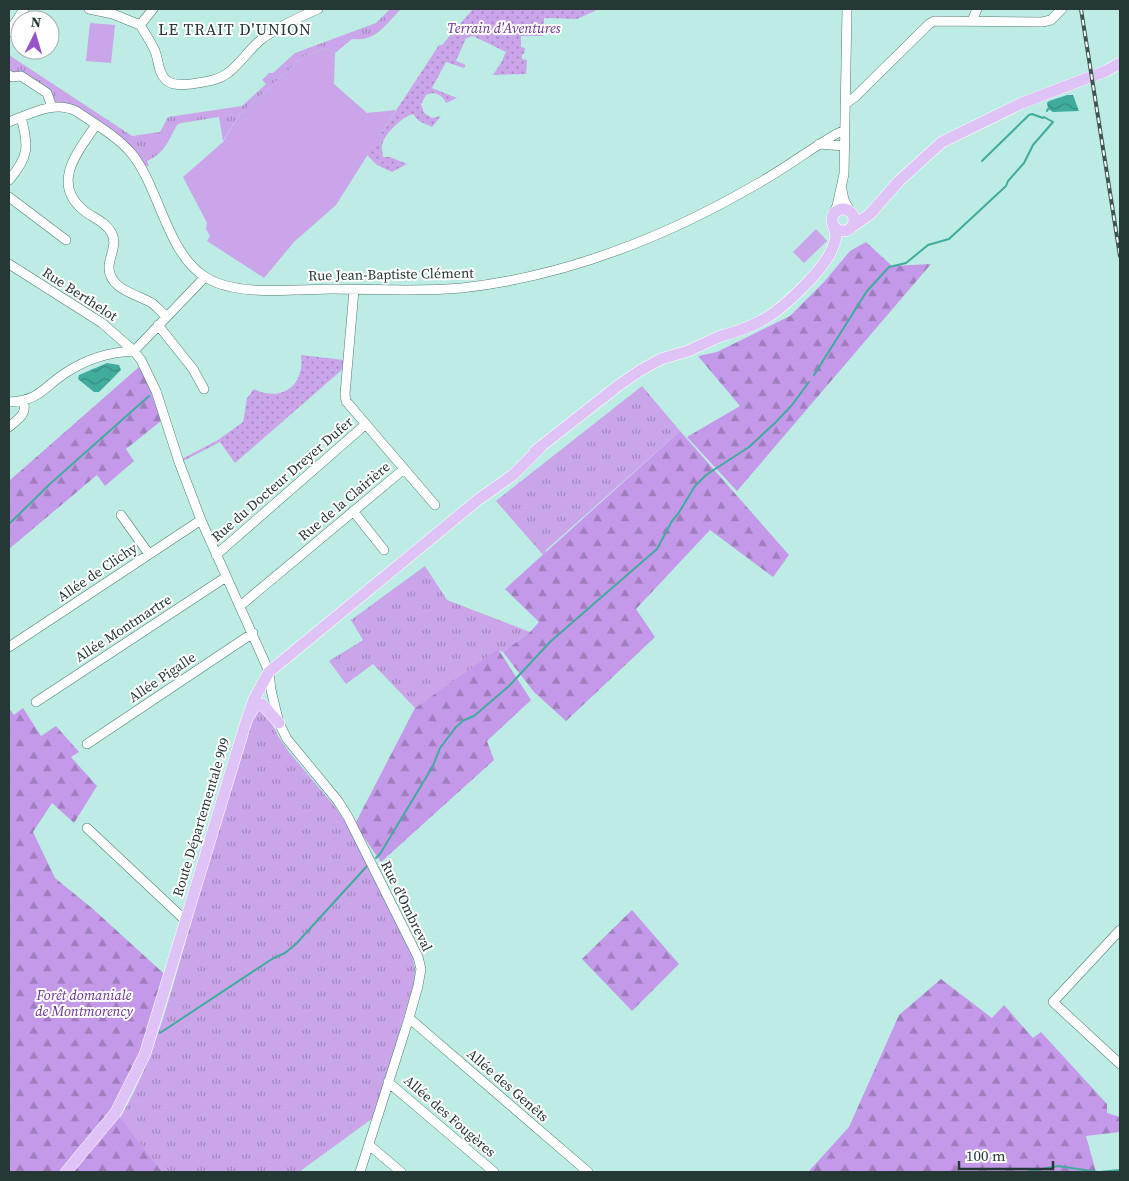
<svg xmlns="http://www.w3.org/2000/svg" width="1129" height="1181" font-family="'Source Serif 4',serif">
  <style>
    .grass { fill: url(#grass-tufts) }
    .forest { fill: url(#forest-firs) }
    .park { fill: url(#park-dots) }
    .pitch { fill: #caa5e9 }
    .water { fill: url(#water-waves) }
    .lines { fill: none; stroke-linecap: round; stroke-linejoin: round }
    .stream { stroke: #41ab9d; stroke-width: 2 }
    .minor-casing { stroke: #507c75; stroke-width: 10 }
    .major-casing { stroke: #fff; stroke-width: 12 }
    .minor { stroke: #fff; stroke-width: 9 }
    .major { stroke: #dfc3f7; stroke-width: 11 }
    .rail-casing { stroke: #3e5652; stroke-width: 4 }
    .rail { stroke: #fff; stroke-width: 2; stroke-dasharray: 5.5; stroke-linecap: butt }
    .labels { text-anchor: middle; stroke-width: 4; stroke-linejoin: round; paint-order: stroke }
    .park-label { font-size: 14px; font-style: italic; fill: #682f8e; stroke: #fff }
    .street-label { font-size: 14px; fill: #253835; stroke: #fff }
    .quarter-label { font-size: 16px; letter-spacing: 1px; fill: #253835; stroke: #fff }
  </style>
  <defs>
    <pattern id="grass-tufts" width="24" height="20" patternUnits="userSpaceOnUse" patternTransform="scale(1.25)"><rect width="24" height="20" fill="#caa5e9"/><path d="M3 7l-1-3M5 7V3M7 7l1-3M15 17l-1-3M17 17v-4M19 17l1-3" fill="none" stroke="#a487be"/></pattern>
    <pattern id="forest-firs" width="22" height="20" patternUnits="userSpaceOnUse" patternTransform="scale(1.25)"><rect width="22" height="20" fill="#c599ea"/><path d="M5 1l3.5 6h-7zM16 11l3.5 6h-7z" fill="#a07ebe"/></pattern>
    <pattern id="park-dots" width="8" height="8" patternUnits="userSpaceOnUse" patternTransform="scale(1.25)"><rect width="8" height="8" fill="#caa5e9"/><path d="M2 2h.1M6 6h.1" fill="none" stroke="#a487be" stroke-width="1.8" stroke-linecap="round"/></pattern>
    <pattern id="water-waves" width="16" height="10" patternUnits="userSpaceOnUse" patternTransform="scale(1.25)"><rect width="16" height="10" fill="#41ab9d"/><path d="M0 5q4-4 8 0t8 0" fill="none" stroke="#368c81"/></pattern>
  </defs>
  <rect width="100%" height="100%" fill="#bdece4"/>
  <path class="grass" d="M 390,9 L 401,9 C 385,25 376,42 352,39 L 335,53 L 325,48 L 304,56 L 239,115 L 223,141 L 219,117 L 181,123 L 177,125 C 168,141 165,153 147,161 L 149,166 L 144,166 L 118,137 L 55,105 L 49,90 L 9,73 L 9,55 L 132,136 L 160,132 L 168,117 L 242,106 L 266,84 L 262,80 L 269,73 L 273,73 L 295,53 L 376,23 Z
    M 642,386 L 680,431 L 546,550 L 544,556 L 496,501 Z
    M 425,566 L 447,600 L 530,632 L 503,652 L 498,650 L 415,708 L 373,664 L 346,684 L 329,661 L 363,640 L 351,620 Z
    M 256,709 L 266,711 L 278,736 L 289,752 L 336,808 L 351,831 L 411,951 L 415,969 L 414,984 L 373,1118 L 299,1172 L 162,1172 L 120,1118 C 158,1053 174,980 195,908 C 214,841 236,775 256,709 Z"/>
  <path class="forest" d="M 866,242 L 892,266 L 931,264 L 737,491 L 687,437 L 740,406 L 698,356 L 717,352 L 790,316 L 824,282 L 850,251 Z
    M 139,367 L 149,386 L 161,421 L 126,449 L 134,461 L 105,486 L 97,475 L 9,549 L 9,481 Z
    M 680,431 L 789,555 L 773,577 L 710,530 L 636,609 L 655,637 L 566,721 L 534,692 L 503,652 L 530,632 L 539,622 L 505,589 Z
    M 498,649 L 531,700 L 487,741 L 494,760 L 381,862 L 355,824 L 415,708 Z
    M 9,708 L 14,715 L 23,708 L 41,736 L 56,726 L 79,752 L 71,757 L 97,786 L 74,823 L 52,803 L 33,832 L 55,878 L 93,909 L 172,981 L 116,1112 L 162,1172 L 9,1172 Z
    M 632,910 L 679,964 L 632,1011 L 582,959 Z
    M 941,979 L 992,1018 L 1004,1005 L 1033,1038 L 1041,1032 L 1107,1104 L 1107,1113 L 1120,1117 L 1120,1132 L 1086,1136 L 1096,1172 L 811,1172 L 809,1171 L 849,1127 L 899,1015 Z"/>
  <path class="park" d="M 473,9 L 599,9 L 577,19 L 544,18 L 543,36 L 521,36 L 521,47 L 525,48 L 524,54 L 522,54 L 522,59 L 527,60 L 526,74 L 493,75 L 501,63 L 506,52 L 473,36 L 466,38 L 456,61 L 466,65 L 464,68 L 446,62 L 432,88 L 457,98 L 446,103 C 442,94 435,91 426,95 L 421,104 L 424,113 L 432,118 L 441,116 L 432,127 L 419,121 L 413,114 C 402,117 385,133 382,145 C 381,149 383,153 383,157 L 390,157 L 407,164 L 392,172 L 377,165 L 367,155 L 439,45 L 442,45 Z
    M 301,355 L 344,360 L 344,368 L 235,463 L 220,442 L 183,461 L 182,459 L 218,440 L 243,422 L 247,398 L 254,389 C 282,403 305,385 301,355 Z"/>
  <path class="pitch" d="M 90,23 L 115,25 L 111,63 L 86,61 Z
    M 325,48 L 335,53 L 334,84 L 367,113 L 396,110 L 336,205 L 294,242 L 264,278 L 207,241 L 210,236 L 206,229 L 207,223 L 183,177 L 223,142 L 239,115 L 304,56 Z
    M 816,229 L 827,241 L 804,263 L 793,252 Z"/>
  <path class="water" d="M 1067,95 L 1073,95 L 1079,111 L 1053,112 L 1048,109 L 1047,103 L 1049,101 Z
    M 107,363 L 119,365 L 121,370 L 99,392 L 94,392 L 78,379 L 79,375 Z"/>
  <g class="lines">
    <path class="stream" d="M 1047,111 L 1048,109
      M 982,161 L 1029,115 L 1032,114 L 1043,118
      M 814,375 L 867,291 L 889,267 L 906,263 L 928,245 L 949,239 L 1006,186 L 1008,181 L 1024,163 L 1033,145 L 1053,122 L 1044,117
      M 9,524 L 51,483 L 149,396
      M 376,858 L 380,854 L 433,766 L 440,748 L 456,727 L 464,720 L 474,716 L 509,686 L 551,641 L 657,549 L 672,521 L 678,514 L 695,486 L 706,475 L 749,447 L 776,422 L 792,405 L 809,382
      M 160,1033 L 272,959 L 285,953 L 296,944 L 367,866
      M 1026,1172 L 1058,1166 L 1098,1172
      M 1099,1172 L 1120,1170"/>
    <defs>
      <path id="minor" d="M 89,9 L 113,14 L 140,25
        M 972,21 L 977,9
        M 140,25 C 145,33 151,42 155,51 C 159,61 158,73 166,80 C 173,86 183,85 191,84 C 204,82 217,81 228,73 C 241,63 250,48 263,38 C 280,26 299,17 318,9
        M 140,25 L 153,9
        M 9,32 L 24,9
        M 9,75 L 12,77 L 21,76 L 47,93 L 52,107
        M 845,104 L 855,97 L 929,24 L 934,21 L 1042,22 L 1051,20 L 1062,9
        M 9,122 C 30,114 54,100 76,111 C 95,124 117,136 132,154 C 160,189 167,255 207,278 C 239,297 296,289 333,289 C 376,289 419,292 462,288 C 567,276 666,237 757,184 C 784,169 809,150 836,134 L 845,130
        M 96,125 C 79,150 51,182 82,209 C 91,217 105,221 111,232 C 118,244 110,254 109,266 C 108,289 136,294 152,303 C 157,307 161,312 166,316
        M 819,144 L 844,146
        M 9,180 C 29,157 29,146 21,117
        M 842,190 L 844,200 L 850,211
        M 9,197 L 66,240
        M 833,214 L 837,206 L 844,174 L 847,9
        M 9,264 L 102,323 L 134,351 L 141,360 L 156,391 L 179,462 L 201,520 L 262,656 L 269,672 L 271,690 L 279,723 L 287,739 L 338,801 L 348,817 L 418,957 L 421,969 L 418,986 L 409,1018 L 360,1172
        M 354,290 L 345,394 L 346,401 L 435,505
        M 158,325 L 193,369 L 204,389
        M 134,351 L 205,277
        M 9,402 C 40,401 43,387 67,372 C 87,359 110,352 134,351
        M 9,427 C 18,419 28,414 23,401
        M 353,511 L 384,550
        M 121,515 L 149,554
        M 216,555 L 366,424
        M 240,606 L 404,469
        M 9,647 L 201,520
        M 36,702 L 226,577
        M 87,744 L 253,633
        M 87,828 L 186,921
        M 1120,930 L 1053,1002 L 1120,1064
        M 409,1018 L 588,1172
        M 388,1082 L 494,1172
        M 369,1145 L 401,1172"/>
      <path id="major" d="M832 220a11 11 0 1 1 22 0a11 11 0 1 1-22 0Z
        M 853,226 L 870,214 L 899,181 L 942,142 L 1022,103 L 1106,71 L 1120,63
        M 718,337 C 733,333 747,328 761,321 C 783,309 827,268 834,244 C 837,238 836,232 833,225
        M 535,451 L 619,385 L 641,370 L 661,359 L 688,351 L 723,335
        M 250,714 L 254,707 L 262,704 L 279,723
        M 66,1172 L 116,1112 L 145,1054 L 245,725 L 254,699 L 269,672 L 479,499 L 513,475 L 540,448"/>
    </defs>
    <use href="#minor" class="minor-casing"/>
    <use href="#major" class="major-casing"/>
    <use href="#minor" class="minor"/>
    <use href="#major" class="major"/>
    <defs>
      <path id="rail" d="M 1081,9 L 1120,256"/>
    </defs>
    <use href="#rail" class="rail-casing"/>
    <use href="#rail" class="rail"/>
  </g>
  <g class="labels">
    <g class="park-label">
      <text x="504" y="33">Terrain d'Aventures</text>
      <text x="84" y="1000">Forêt domaniale<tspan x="84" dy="16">de Montmorency</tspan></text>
    </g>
    <g class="street-label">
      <text transform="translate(391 274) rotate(-1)" y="5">Rue Jean-Baptiste Clément</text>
      <text transform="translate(80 294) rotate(33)" y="5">Rue Berthelot</text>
      <text transform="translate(282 479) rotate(-41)" y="5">Rue du Docteur Dreyer Dufer</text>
      <text transform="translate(344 501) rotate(-40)" y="5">Rue de la Clairière</text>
      <text transform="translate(97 572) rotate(-34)" y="5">Allée de Clichy</text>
      <text transform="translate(123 628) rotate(-33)" y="5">Allée Montmartre</text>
      <text transform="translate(162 677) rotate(-34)" y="5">Allée Pigalle</text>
      <text transform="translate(201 817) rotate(-73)" y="5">Route Départementale 909</text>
      <text transform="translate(407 906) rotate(64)" y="5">Rue d'Ombreval</text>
      <text transform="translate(508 1085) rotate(41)" y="5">Allée des Genêts</text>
      <text transform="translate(450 1116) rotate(41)" y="5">Allée des Fougères</text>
    </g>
    <g class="quarter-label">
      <text x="235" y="35">LE TRAIT D'UNION</text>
    </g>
  </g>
  <rect width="1129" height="1181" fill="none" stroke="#253835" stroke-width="20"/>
  <g transform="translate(35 35) rotate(5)"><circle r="24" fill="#ffffff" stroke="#a8afae"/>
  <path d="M0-4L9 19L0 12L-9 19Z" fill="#9652c7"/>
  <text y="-8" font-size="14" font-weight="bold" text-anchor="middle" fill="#253835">N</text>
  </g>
  <path d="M959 1161v8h94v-8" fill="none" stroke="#253835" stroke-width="2.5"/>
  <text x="966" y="1161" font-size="15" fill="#253835" stroke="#ffffff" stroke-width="4" paint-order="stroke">100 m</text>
</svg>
